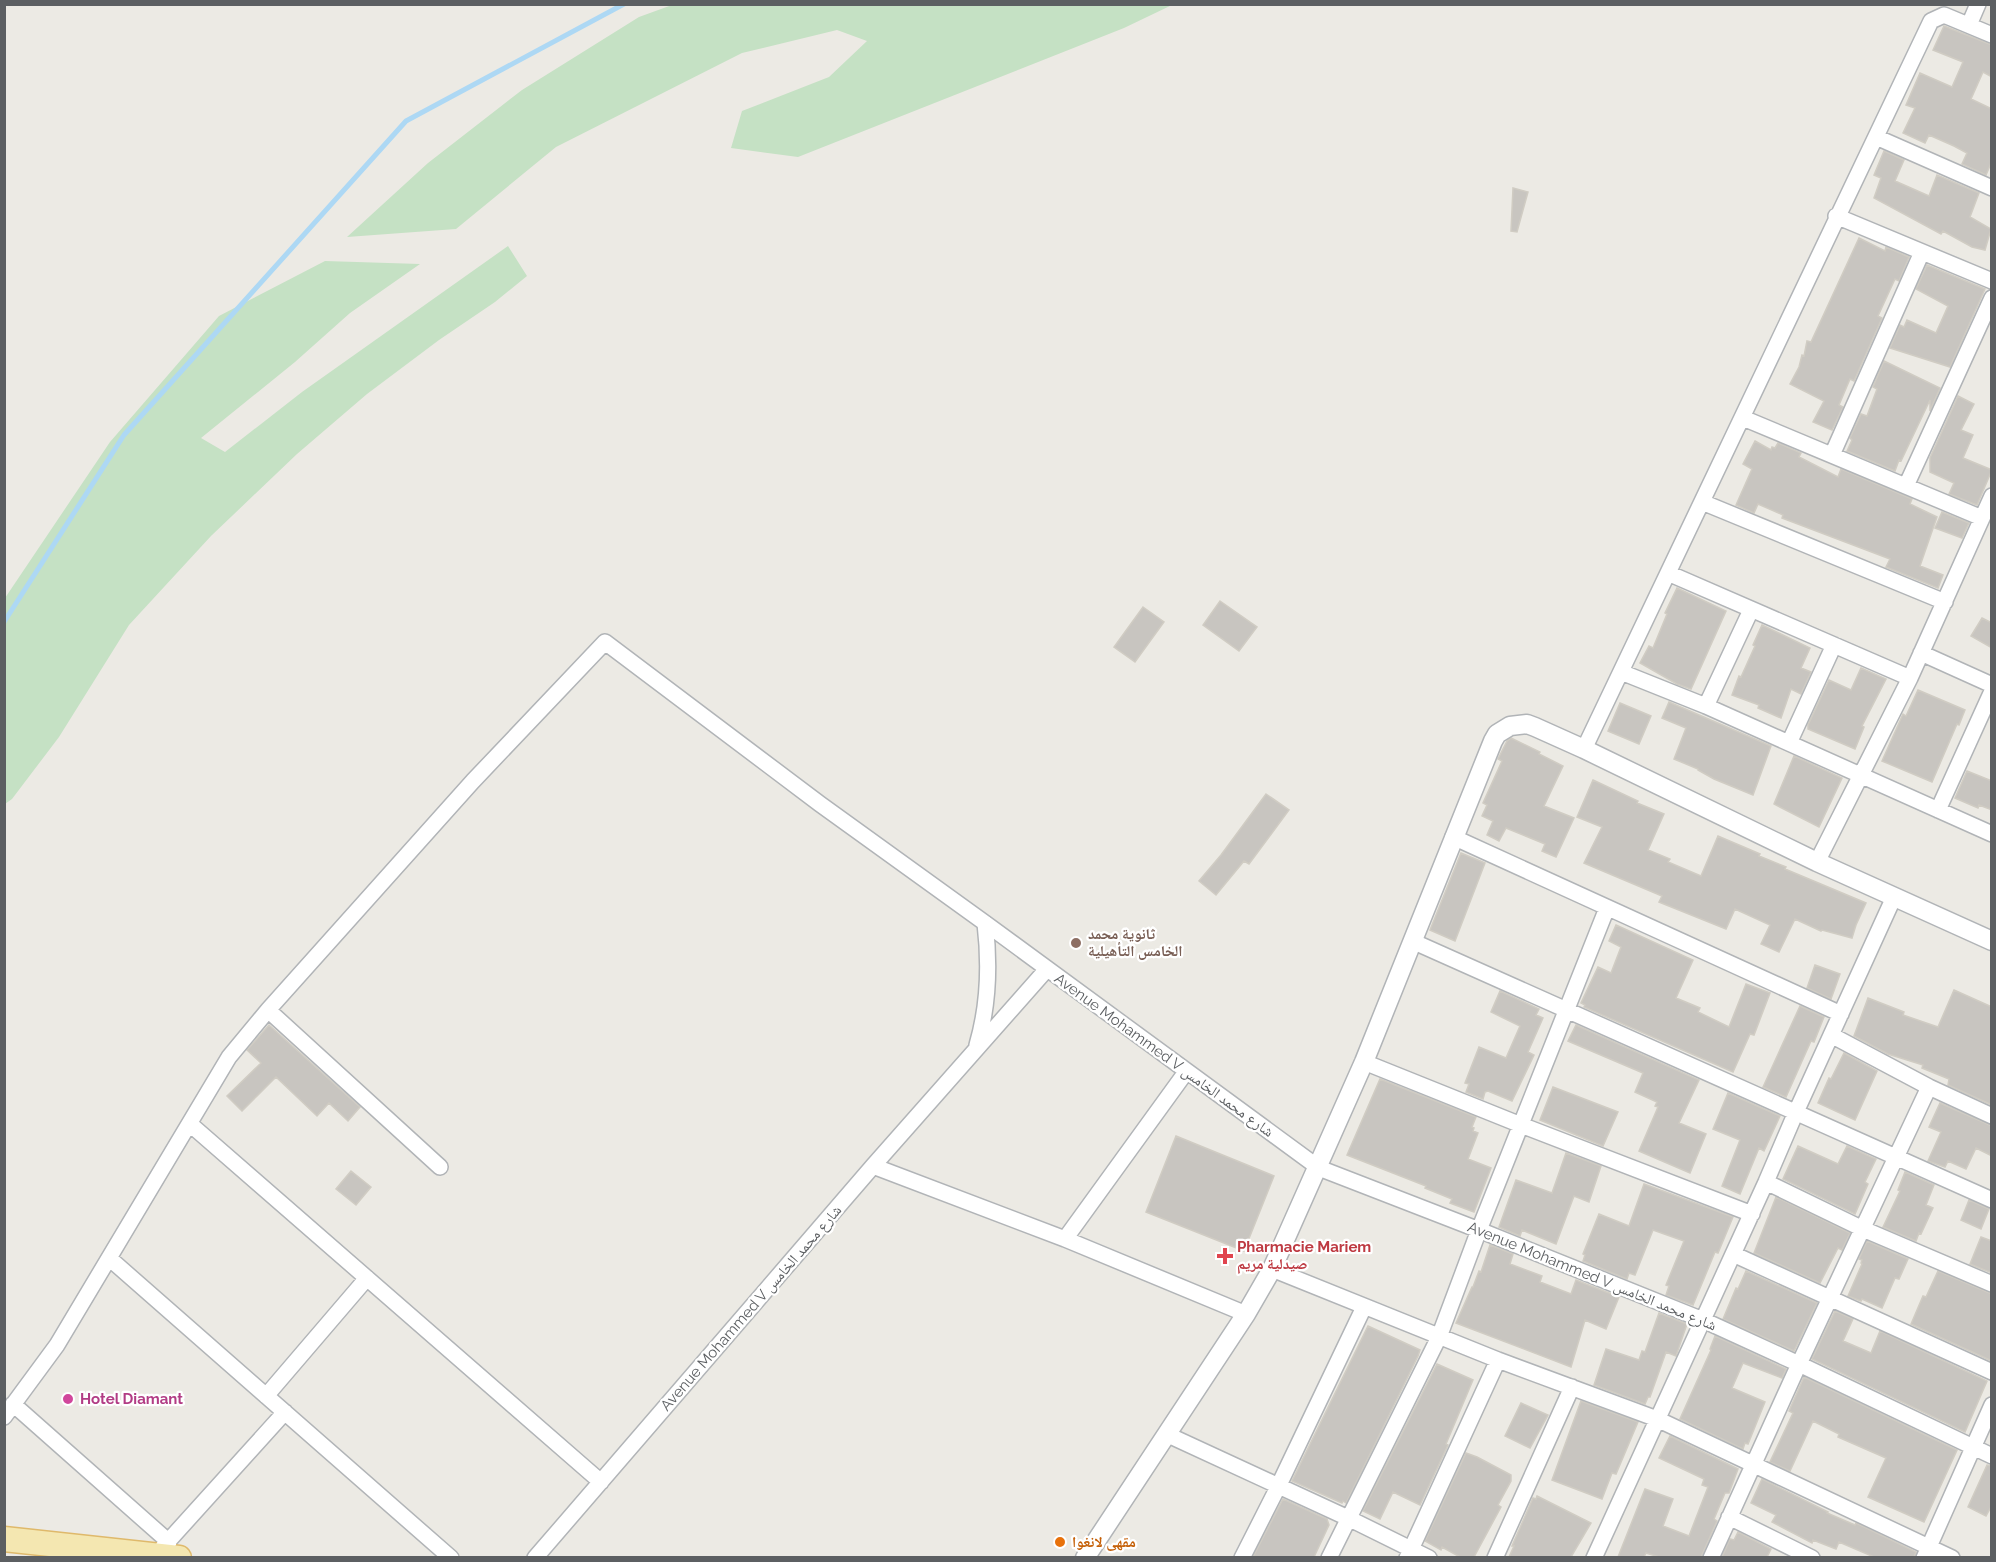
<svg xmlns="http://www.w3.org/2000/svg" width="1996" height="1562" font-family="Raleway,'Noto Naskh Arabic',sans-serif">
  <style>
    .green { fill: #c5e1c4 }
    .lines { fill: none; stroke-linecap: round; stroke-linejoin: round }
    .stream { stroke: #add8f4; stroke-width: 5 }
    .building { fill: #c8c5c0; stroke: #d0ccc3; stroke-width: 1.5 }
    .minor-casing { stroke: #b1b4b7; stroke-width: 18 }
    .tertiary-casing { stroke: #b1b4b7; stroke-width: 21 }
    .primary-casing { stroke: #dfb96b; stroke-width: 27 }
    .minor { stroke: #fff; stroke-width: 15 }
    .tertiary { stroke: #fff; stroke-width: 18 }
    .primary { stroke: #f4e7b1; stroke-width: 24 }
    .education-dot { fill: #8d6e63; stroke: #fff; stroke-width: 2 }
    .health-dot { fill: #e0444e; stroke: #fff; stroke-width: 2 }
    .hotel-dot { fill: #d1479c; stroke: #fff; stroke-width: 2 }
    .food-dot { fill: #e8710a; stroke: #fff; stroke-width: 2 }
    .labels { text-anchor: middle; stroke-width: 4.5; stroke-linejoin: round; paint-order: stroke }
    .education-label { font-size: 15px; font-weight: bold; fill: #785e54; stroke: #fff; text-anchor: start }
    .street-label { font-size: 15px; fill: #5c5f62; stroke: #fff }
    .health-label { font-size: 15px; font-weight: bold; fill: #be3a42; stroke: #fff; text-anchor: start }
    .hotel-label { font-size: 15px; font-weight: bold; fill: #b23c85; stroke: #fff; text-anchor: start }
    .food-label { font-size: 15px; font-weight: bold; fill: #c56008; stroke: #fff; text-anchor: start }
  </style>
  <rect width="100%" height="100%" fill="#eceae4"/>
  <path class="green" d="M 672,5 L 672,4 L 1172,5 L 1124,28 L 798,157 L 731,148 L 742,111 L 829,77 L 867,41 L 837,30 L 742,53 L 556,147 L 456,229 L 347,237 L 428,163 L 522,90 L 639,17 Z
    M 508,246 L 527,276 L 495,302 L 439,340 L 367,394 L 297,454 L 211,536 L 129,625 L 59,737 L 12,799 L 5,804 L 5,598 L 110,442 L 219,316 L 325,261 L 420,264 L 350,313 L 295,362 L 201,438 L 225,452 L 302,392 Z"/>
  <g class="lines">
    <path class="stream" d="M 4,622 L 124,435 L 406,121 L 624,4"/>
  </g>
  <path class="building" d="M 1944,26 L 1992,45 L 1992,77 L 1983,72 L 1971,99 L 1992,109 L 1992,161 L 1986,175 L 1962,164 L 1967,153 L 1954,146 L 1929,135 L 1925,143 L 1903,133 L 1915,108 L 1906,105 L 1920,73 L 1952,87 L 1963,62 L 1933,50 Z
    M 1884,151 L 1904,160 L 1895,181 L 1929,196 L 1937,175 L 1979,193 L 1970,217 L 1991,229 L 1985,250 L 1972,247 L 1943,231 L 1941,234 L 1874,198 L 1881,178 L 1874,175 Z
    M 1513,188 L 1528,192 L 1517,232 L 1511,231 Z
    M 1859,238 L 1885,251 L 1886,247 L 1909,257 L 1899,281 L 1895,279 L 1878,316 L 1882,318 L 1854,381 L 1850,379 L 1839,405 L 1843,407 L 1832,430 L 1813,422 L 1824,401 L 1790,384 L 1799,367 L 1802,355 L 1804,356 L 1807,341 L 1811,342 Z
    M 1927,265 L 1985,289 L 1950,367 L 1890,348 L 1900,325 L 1904,327 L 1907,320 L 1936,333 L 1948,306 L 1916,289 Z
    M 1884,361 L 1940,388 L 1930,411 L 1930,400 L 1901,461 L 1899,460 L 1895,471 L 1847,451 L 1852,440 L 1850,438 L 1861,414 L 1867,416 L 1877,389 L 1873,387 Z
    M 1958,396 L 1974,404 L 1961,430 L 1973,435 L 1963,458 L 1992,470 L 1977,505 L 1949,494 L 1954,483 L 1930,472 L 1930,458 Z
    M 1755,441 L 1771,450 L 1772,447 L 1775,448 L 1778,443 L 1801,453 L 1799,457 L 1838,477 L 1841,469 L 1912,499 L 1910,504 L 1937,517 L 1920,566 L 1943,575 L 1938,588 L 1886,567 L 1890,559 L 1782,518 L 1783,515 L 1758,504 L 1754,513 L 1736,505 L 1752,469 L 1743,464 Z
    M 1942,512 L 1969,523 L 1962,538 L 1935,528 Z
    M 1677,588 L 1726,611 L 1691,689 L 1677,684 L 1640,663 L 1649,646 L 1653,648 L 1667,614 L 1665,613 Z
    M 1220,601 L 1257,627 L 1239,651 L 1203,625 Z
    M 1143,607 L 1164,622 L 1135,662 L 1114,647 Z
    M 1982,618 L 1992,623 L 1992,648 L 1971,636 Z
    M 1762,625 L 1810,648 L 1801,668 L 1811,672 L 1801,694 L 1791,689 L 1781,718 L 1758,708 L 1759,705 L 1732,695 L 1739,676 L 1741,677 L 1755,646 L 1753,645 Z
    M 1861,668 L 1886,679 L 1862,726 L 1864,727 L 1855,749 L 1808,729 L 1808,725 L 1829,680 L 1851,690 Z
    M 1918,690 L 1965,710 L 1959,725 L 1957,724 L 1932,782 L 1882,761 L 1903,714 L 1906,716 Z
    M 1669,702 L 1771,746 L 1753,795 L 1714,779 L 1698,770 L 1698,769 L 1674,759 L 1686,728 L 1662,718 Z
    M 1620,703 L 1651,716 L 1639,744 L 1608,731 Z
    M 1511,738 L 1540,752 L 1539,754 L 1563,766 L 1544,806 L 1574,818 L 1556,857 L 1542,851 L 1545,844 L 1506,828 L 1499,841 L 1487,835 L 1493,821 L 1482,816 L 1487,805 L 1483,803 L 1502,761 L 1498,759 L 1507,741 Z
    M 1794,756 L 1842,778 L 1819,827 L 1774,804 Z
    M 1967,771 L 1992,781 L 1992,810 L 1979,805 L 1978,808 L 1955,798 Z
    M 1593,780 L 1638,801 L 1637,803 L 1664,814 L 1648,850 L 1670,859 L 1668,862 L 1701,876 L 1718,836 L 1760,854 L 1759,856 L 1786,867 L 1785,869 L 1866,903 L 1856,925 L 1852,938 L 1822,930 L 1821,931 L 1795,919 L 1779,952 L 1761,944 L 1770,925 L 1735,909 L 1726,929 L 1659,902 L 1662,896 L 1584,863 L 1602,827 L 1577,817 Z
    M 1266,794 L 1289,810 L 1249,864 L 1244,861 L 1216,895 L 1199,881 L 1221,855 Z
    M 1461,853 L 1485,863 L 1455,941 L 1430,930 Z
    M 1616,925 L 1693,960 L 1676,998 L 1700,1008 L 1698,1012 L 1729,1027 L 1746,984 L 1770,993 L 1754,1035 L 1750,1034 L 1733,1072 L 1584,1007 L 1585,1005 L 1581,1003 L 1598,967 L 1611,973 L 1621,947 L 1609,941 Z
    M 1815,965 L 1840,974 L 1831,999 L 1807,988 Z
    M 1954,990 L 1992,1007 L 1992,1105 L 1948,1085 L 1949,1079 L 1922,1068 L 1923,1065 L 1888,1054 L 1854,1036 L 1868,998 L 1904,1012 L 1903,1015 L 1938,1027 Z
    M 1500,991 L 1539,1009 L 1536,1015 L 1543,1018 L 1528,1052 L 1534,1055 L 1512,1101 L 1488,1091 L 1485,1092 L 1483,1099 L 1466,1092 L 1469,1084 L 1465,1083 L 1479,1047 L 1506,1058 L 1520,1026 L 1491,1012 Z
    M 1800,1006 L 1824,1017 L 1814,1042 L 1811,1041 L 1786,1097 L 1763,1087 Z
    M 269,1025 L 360,1107 L 348,1121 L 329,1103 L 317,1116 L 276,1077 L 242,1111 L 227,1096 L 261,1063 L 247,1050 Z
    M 1576,1025 L 1699,1080 L 1679,1123 L 1706,1134 L 1690,1173 L 1639,1151 L 1658,1107 L 1655,1106 L 1657,1102 L 1635,1092 L 1643,1073 L 1568,1041 Z
    M 1844,1053 L 1877,1071 L 1855,1120 L 1818,1103 L 1829,1078 L 1831,1079 Z
    M 1380,1079 L 1476,1117 L 1472,1127 L 1474,1128 L 1473,1131 L 1478,1133 L 1468,1159 L 1491,1168 L 1474,1212 L 1450,1203 L 1452,1199 L 1425,1188 L 1426,1186 L 1347,1155 Z
    M 1553,1087 L 1618,1112 L 1603,1146 L 1540,1120 Z
    M 1728,1093 L 1780,1116 L 1764,1151 L 1759,1148 L 1740,1194 L 1722,1186 L 1740,1140 L 1713,1129 Z
    M 1940,1103 L 1992,1126 L 1992,1156 L 1976,1148 L 1966,1169 L 1948,1161 L 1945,1167 L 1928,1161 L 1941,1132 L 1929,1127 Z
    M 1176,1136 L 1274,1176 L 1244,1251 L 1146,1212 Z
    M 1798,1146 L 1838,1164 L 1847,1146 L 1876,1159 L 1865,1182 L 1868,1184 L 1855,1214 L 1783,1179 Z
    M 1566,1153 L 1601,1166 L 1589,1202 L 1574,1196 L 1556,1244 L 1522,1230 L 1520,1236 L 1499,1227 L 1516,1180 L 1552,1193 Z
    M 351,1171 L 371,1187 L 356,1205 L 336,1189 Z
    M 1905,1172 L 1934,1185 L 1926,1205 L 1933,1208 L 1921,1234 L 1919,1233 L 1916,1241 L 1883,1227 L 1900,1191 L 1898,1190 Z
    M 1644,1184 L 1733,1217 L 1718,1253 L 1715,1252 L 1693,1305 L 1666,1295 L 1669,1286 L 1666,1285 L 1684,1241 L 1653,1230 L 1635,1275 L 1629,1273 L 1627,1279 L 1583,1261 L 1585,1255 L 1583,1254 L 1599,1214 L 1629,1226 Z
    M 1776,1197 L 1850,1233 L 1842,1250 L 1838,1248 L 1820,1283 L 1754,1253 Z
    M 1969,1200 L 1989,1209 L 1981,1229 L 1961,1220 Z
    M 1981,1237 L 1992,1241 L 1992,1273 L 1970,1264 Z
    M 1867,1241 L 1908,1259 L 1899,1279 L 1895,1278 L 1882,1308 L 1862,1299 L 1861,1301 L 1848,1296 L 1862,1264 L 1861,1263 L 1862,1260 L 1859,1259 Z
    M 1490,1245 L 1513,1254 L 1510,1264 L 1542,1276 L 1540,1282 L 1571,1294 L 1576,1280 L 1619,1297 L 1606,1329 L 1585,1320 L 1571,1367 L 1456,1323 L 1472,1287 L 1473,1287 L 1479,1271 L 1481,1272 Z
    M 1746,1271 L 1817,1303 L 1794,1351 L 1723,1319 L 1736,1288 L 1738,1289 Z
    M 1938,1271 L 1992,1294 L 1992,1361 L 1911,1324 L 1923,1296 L 1926,1297 Z
    M 1835,1311 L 1853,1319 L 1843,1341 L 1871,1353 L 1880,1331 L 1987,1381 L 1965,1432 L 1812,1359 Z
    M 1659,1313 L 1687,1324 L 1676,1356 L 1666,1352 L 1650,1397 L 1648,1397 L 1645,1404 L 1594,1385 L 1606,1349 L 1639,1360 L 1642,1351 L 1645,1352 Z
    M 1368,1326 L 1420,1350 L 1418,1356 L 1346,1503 L 1343,1501 L 1342,1503 L 1292,1481 Z
    M 1715,1336 L 1786,1369 L 1782,1378 L 1743,1363 L 1732,1388 L 1765,1402 L 1748,1444 L 1745,1443 L 1743,1449 L 1680,1419 L 1711,1350 L 1710,1349 Z
    M 1437,1364 L 1473,1380 L 1446,1444 L 1448,1445 L 1420,1505 L 1393,1492 L 1380,1519 L 1363,1511 Z
    M 1804,1377 L 1957,1450 L 1924,1522 L 1868,1497 L 1886,1458 L 1838,1437 L 1839,1434 L 1813,1421 L 1790,1471 L 1770,1462 L 1793,1413 L 1789,1411 Z
    M 1581,1401 L 1638,1422 L 1616,1474 L 1612,1473 L 1602,1499 L 1552,1480 Z
    M 1521,1403 L 1548,1415 L 1530,1448 L 1505,1436 Z
    M 1670,1436 L 1738,1469 L 1729,1493 L 1725,1493 L 1714,1519 L 1717,1521 L 1701,1557 L 1659,1557 L 1646,1553 L 1644,1557 L 1618,1557 L 1645,1489 L 1673,1499 L 1663,1526 L 1689,1536 L 1708,1487 L 1702,1485 L 1704,1479 L 1659,1458 Z
    M 1466,1453 L 1477,1457 L 1511,1475 L 1511,1481 L 1498,1505 L 1501,1507 L 1474,1557 L 1460,1557 L 1442,1547 L 1441,1550 L 1425,1541 Z
    M 1987,1465 L 1992,1466 L 1992,1505 L 1986,1516 L 1968,1507 Z
    M 1762,1479 L 1828,1512 L 1827,1513 L 1855,1525 L 1856,1523 L 1916,1552 L 1914,1557 L 1874,1557 L 1839,1542 L 1836,1549 L 1813,1540 L 1812,1543 L 1772,1522 L 1776,1515 L 1751,1503 Z
    M 1537,1496 L 1591,1523 L 1571,1557 L 1509,1557 L 1514,1546 L 1512,1546 L 1533,1498 L 1536,1499 Z
    M 1283,1499 L 1327,1519 L 1329,1525 L 1314,1557 L 1253,1557 Z
    M 1738,1532 L 1771,1549 L 1767,1557 L 1722,1557 L 1730,1539 L 1734,1540 Z"/>
  <g class="lines">
    <defs>
      <path id="minor" d="M 1969,25 L 1978,4
        M 1876,137 L 1992,188
        M 1836,216 L 1992,281
        M 1743,418 L 1982,518
        M 1832,455 L 1922,252
        M 1906,486 L 1992,298
        M 1702,502 L 1945,602
        M 1668,573 L 1910,678
        M 1921,653 L 1992,685
        M 1621,672 L 1706,706 L 1992,834
        M 1706,706 L 1751,610
        M 1789,743 L 1834,645
        M 1584,749 L 1931,21 L 1944,15 L 1992,35
        M 1938,810 L 1992,691
        M 1453,837 L 1841,1014
        M 1817,862 L 1910,678 L 1992,496
        M 1412,941 L 1992,1200
        M 268,1010 L 440,1167
        M 1831,1035 L 1929,1087 L 1992,1116
        M 977,1045 C 989,1004 990,965 985,923
        M 1364,1062 L 1521,1125 L 1752,1214
        M 190,1124 L 601,1482
        M 873,1166 L 1065,1239 L 1246,1314
        M 1766,1182 L 1863,1229 L 1992,1284
        M 1065,1239 L 1186,1072
        M 1733,1254 L 1992,1372
        M 109,1258 L 451,1558
        M 1272,1269 L 1498,1360 L 1657,1419 L 1952,1558
        M 266,1396 L 367,1278
        M 13,1404 L 169,1542
        M 4,1417 L 57,1345 L 229,1057 L 268,1010 L 473,781 L 605,642 L 820,804 L 985,923 L 1319,1168 L 1479,1230 L 1703,1320 L 1799,1364 L 1992,1456
        M 1166,1434 L 1348,1518 L 1429,1558
        M 1729,1517 L 1812,1558
        M 163,1547 L 285,1412
        M 535,1558 L 873,1166 L 1047,969
        M 1242,1558 L 1278,1487 L 1364,1307
        M 1329,1558 L 1439,1337 L 1479,1230 L 1607,908
        M 1407,1558 L 1498,1360
        M 1495,1558 L 1572,1387
        M 1594,1558 L 1766,1182 L 1796,1112 L 1894,897
        M 1711,1558 L 1799,1364 L 1929,1087
        M 1924,1558 L 1992,1405"/>
      <path id="tertiary" d="M 1085,1558 L 1246,1314 L 1272,1269 L 1364,1062 L 1493,741 L 1497,734 L 1510,726 L 1527,724 L 1535,727 L 1584,749 L 1817,862 L 1992,941"/>
      <path id="primary" d="M 4,1539 L 179,1558"/>
    </defs>
    <use href="#minor" class="minor-casing"/>
    <use href="#tertiary" class="tertiary-casing"/>
    <use href="#primary" class="primary-casing"/>
    <use href="#minor" class="minor"/>
    <use href="#tertiary" class="tertiary"/>
    <use href="#primary" class="primary"/>
  </g>
  <circle class="education-dot" cx="1076" cy="943" r="6"/>
  <path class="health-dot" d="M1222 1247h6v6h6v6h-6v6h-6v-6h-6v-6h6z"/>
  <circle class="hotel-dot" cx="68" cy="1399" r="6"/>
  <circle class="food-dot" cx="1060" cy="1542" r="6"/>
  <g class="labels">
    <g class="education-label">
      <text x="1088" y="939">ثانوية محمد<tspan x="1088" dy="17">الخامس التأهيلية</tspan></text>
    </g>
    <g class="street-label">
      <text transform="translate(1164 1055) rotate(36)" y="5">Avenue Mohammed V شارع محمد الخامس</text>
      <text transform="translate(1592 1276) rotate(22)" y="5">Avenue Mohammed V شارع محمد الخامس</text>
      <text transform="translate(751 1308) rotate(-49)" y="5">Avenue Mohammed V شارع محمد الخامس</text>
    </g>
    <g class="health-label">
      <text x="1237" y="1252">Pharmacie Mariem<tspan x="1237" dy="17">صيدلية مريم</tspan></text>
    </g>
    <g class="hotel-label">
      <text x="80" y="1404">Hotel Diamant</text>
    </g>
    <g class="food-label">
      <text x="1072" y="1547">مقهى لانغوا</text>
    </g>
  </g>
  <rect width="1996" height="1562" fill="none" stroke="#5c5f62" stroke-width="12"/>
</svg>
